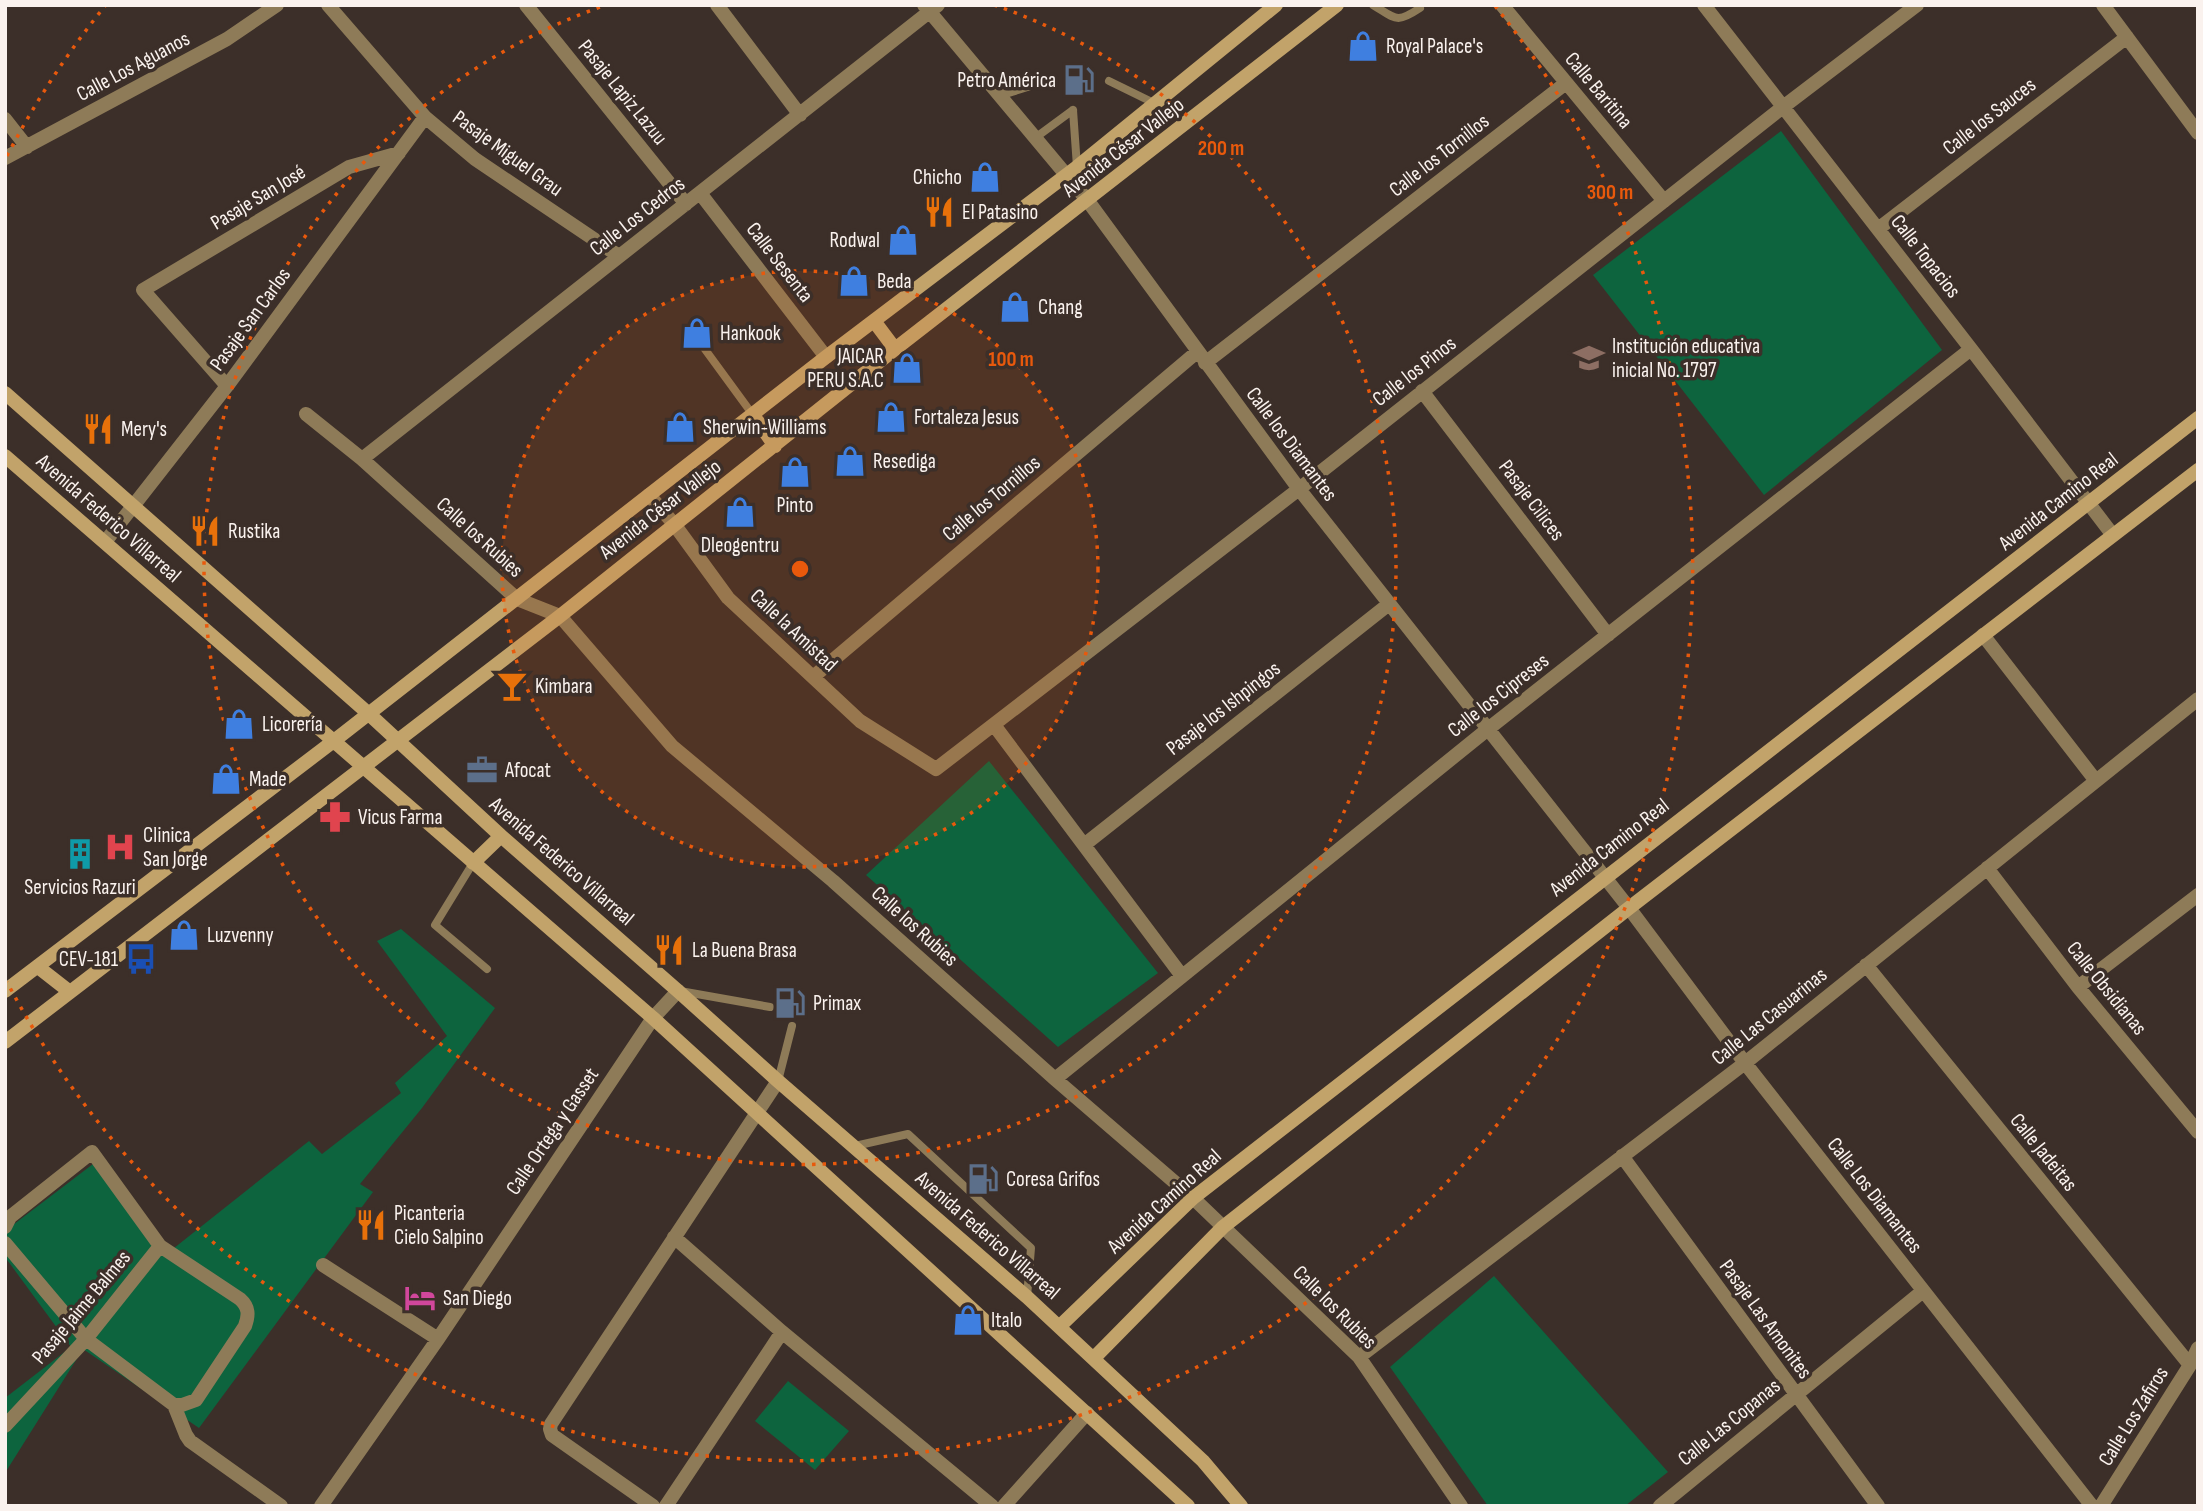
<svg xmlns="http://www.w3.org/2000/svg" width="2203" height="1511" font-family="'Sofia Sans Condensed',sans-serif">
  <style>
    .green { fill: #0d643e }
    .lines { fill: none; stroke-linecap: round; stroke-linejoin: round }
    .lane { stroke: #8e7b58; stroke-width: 8 }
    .street { stroke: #8e7b58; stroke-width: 14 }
    .secondary { stroke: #c2a36a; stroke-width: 14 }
    .ring { fill: none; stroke: #e8590c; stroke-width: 3.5; stroke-dasharray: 3.5 7 }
    .labels { text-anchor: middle; stroke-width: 7; stroke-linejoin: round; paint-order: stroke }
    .poi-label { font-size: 21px; fill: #faf2ee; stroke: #3c2f29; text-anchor: start }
    .street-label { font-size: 21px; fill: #faf2ee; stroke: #3c2f29 }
    .centre { fill: #e8590c; stroke: #3c2f29; stroke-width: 3.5 }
    .ring-label { font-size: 21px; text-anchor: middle; font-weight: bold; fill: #e8590c; stroke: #3c2f29; stroke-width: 7; stroke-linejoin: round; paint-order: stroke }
  </style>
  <rect width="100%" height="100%" fill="#3c2f29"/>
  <path class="green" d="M 1781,131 L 1942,350 L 1764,495 L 1593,275 Z
    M 989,761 L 1158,973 L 1058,1047 L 866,875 Z
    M 401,929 L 495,1008 L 422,1108 L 360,1184 L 373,1192 L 199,1428 L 83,1349 L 5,1473 L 5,1398 L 71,1347 L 5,1257 L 5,1231 L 93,1164 L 164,1256 L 309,1141 L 322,1154 L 401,1093 L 395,1083 L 447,1036 L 377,941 Z
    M 1494,1276 L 1668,1472 L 1625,1506 L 1488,1506 L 1390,1367 Z
    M 788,1381 L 849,1431 L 815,1470 L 755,1421 Z"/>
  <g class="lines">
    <path class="lane" d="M 1373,5 C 1396,19 1396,24 1420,8
      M 1109,81 L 1156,104
      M 999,96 L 1050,80
      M 1073,110 L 1077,167
      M 1035,138 L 1073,110
      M 704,348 L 753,415
      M 473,863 L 435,925 L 487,969
      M 680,991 L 770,1007
      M 778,1081 L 792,1026
      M 855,1146 L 908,1134 L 1031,1248 L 1027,1297"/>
    <path class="street" d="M 328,5 L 425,117 L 475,159 L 619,256
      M 526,5 L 686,204
      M 717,5 L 800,115
      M 924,5 L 1088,201 L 1299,489 L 1629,908 L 1745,1063 L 2092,1506
      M 1502,5 L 1664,201
      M 1704,5 L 1971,349 L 2112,534
      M 2103,5 L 2198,133
      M 5,119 L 27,147
      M 5,158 L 227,39 L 277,5
      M 700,193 L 826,357
      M 1878,229 L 2127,37
      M 1205,363 L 1566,83
      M 227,386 L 143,290 L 349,167 L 399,153
      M 1422,391 L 1608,635
      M 306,414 L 362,459 L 517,599 L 560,616 L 672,746 L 833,881 L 1055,1079 L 1193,1198 L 1359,1357 L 1461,1506
      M 362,459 L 938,5
      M 649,495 L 674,524 L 728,598 L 860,721 L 936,769 L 1299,489 L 1783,107 L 1917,5
      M 105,542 L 227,386 L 425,117
      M 1983,635 L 2096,781
      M 813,677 L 1197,352
      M 994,725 L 1182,976
      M 1084,845 L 1389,604
      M 1987,868 L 2078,987 L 2198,1132
      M 1866,965 L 2190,1365
      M 2078,987 L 2198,895
      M 1055,1079 L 1488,729 L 1971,349
      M 1622,1156 L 1878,1506
      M 5,1227 L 10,1217 L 92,1152 L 160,1246 L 240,1299 C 249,1307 249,1315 245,1326 L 196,1400 L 182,1405 L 174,1405 L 86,1339 L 5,1243
      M 674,1237 L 782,1332 L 992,1506
      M 323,1265 L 438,1339
      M 1359,1357 L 1745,1063 L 2198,699
      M 174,1405 L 186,1435 L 190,1441 L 281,1506
      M 5,1426 L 86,1339 L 160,1246
      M 321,1506 L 438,1339 L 653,1018 L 678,991
      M 653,1506 L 552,1435 L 550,1429 L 551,1424 L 778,1081
      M 666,1506 L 782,1332
      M 1004,1506 L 1087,1413
      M 1660,1506 L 1923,1291
      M 2101,1506 L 2190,1365 L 2198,1348"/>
    <path class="secondary" d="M 874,321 L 895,349
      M 5,393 L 369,714 L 501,836 L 678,991 L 778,1081 L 1027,1297 L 1203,1461 L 1241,1506
      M 753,415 L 775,446
      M 5,456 L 653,1018 L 1188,1506
      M 473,863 L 501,836
      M 38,967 L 70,992
      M 5,991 L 335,740 L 826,357 L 1077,167 L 1276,5
      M 5,1042 L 560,616 L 895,349 L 1337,5
      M 1060,1326 L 1193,1198 L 2198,418
      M 1094,1358 L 1223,1227 L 1629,908 L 2198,470"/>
  </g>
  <circle cx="800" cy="569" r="298" fill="#e8590c" fill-opacity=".12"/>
  <g class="ring">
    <circle cx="800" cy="569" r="298"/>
    <path d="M994 5A596 596 0 1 1 606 5"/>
    <path d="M7 156A894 894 0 0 1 105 6M1495 6A894 894 0 1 1 7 982"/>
  </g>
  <defs>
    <symbol id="shop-bare" viewBox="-9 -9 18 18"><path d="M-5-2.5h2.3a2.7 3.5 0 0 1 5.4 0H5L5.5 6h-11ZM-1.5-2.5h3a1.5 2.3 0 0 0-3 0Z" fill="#3f7fe0" stroke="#3c2f29" stroke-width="2.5" paint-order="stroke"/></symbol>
    <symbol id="fuel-bare" viewBox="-9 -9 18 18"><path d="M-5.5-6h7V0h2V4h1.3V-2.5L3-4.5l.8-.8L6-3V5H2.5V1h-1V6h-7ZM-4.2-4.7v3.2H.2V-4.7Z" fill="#5c6f8a" stroke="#3c2f29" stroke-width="2.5" paint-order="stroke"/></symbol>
    <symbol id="restaurant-bare" viewBox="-9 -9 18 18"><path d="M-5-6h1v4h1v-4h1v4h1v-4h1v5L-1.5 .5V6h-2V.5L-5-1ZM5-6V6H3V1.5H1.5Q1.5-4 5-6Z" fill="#e8710a" stroke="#3c2f29" stroke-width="2.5" paint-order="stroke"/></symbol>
    <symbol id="school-bare" viewBox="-9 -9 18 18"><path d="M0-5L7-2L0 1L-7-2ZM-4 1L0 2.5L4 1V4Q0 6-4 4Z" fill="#8d6e63" stroke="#3c2f29" stroke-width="2.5" paint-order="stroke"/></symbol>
    <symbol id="bar-bare" viewBox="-9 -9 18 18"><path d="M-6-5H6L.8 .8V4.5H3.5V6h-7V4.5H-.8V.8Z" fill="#e8710a" stroke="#3c2f29" stroke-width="2.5" paint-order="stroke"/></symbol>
    <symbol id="office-bare" viewBox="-9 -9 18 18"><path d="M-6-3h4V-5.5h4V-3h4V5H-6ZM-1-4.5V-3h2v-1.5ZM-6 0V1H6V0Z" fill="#5c6f8a" stroke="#3c2f29" stroke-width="2.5" paint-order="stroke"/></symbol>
    <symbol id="pharmacy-bare" viewBox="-9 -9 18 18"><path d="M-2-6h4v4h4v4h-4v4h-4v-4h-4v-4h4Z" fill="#e0444e" stroke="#3c2f29" stroke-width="2.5" paint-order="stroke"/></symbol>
    <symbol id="hospital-bare" viewBox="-9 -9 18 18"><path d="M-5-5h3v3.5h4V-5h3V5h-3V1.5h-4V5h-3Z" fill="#e0444e" stroke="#3c2f29" stroke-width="2.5" paint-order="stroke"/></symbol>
    <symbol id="building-bare" viewBox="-9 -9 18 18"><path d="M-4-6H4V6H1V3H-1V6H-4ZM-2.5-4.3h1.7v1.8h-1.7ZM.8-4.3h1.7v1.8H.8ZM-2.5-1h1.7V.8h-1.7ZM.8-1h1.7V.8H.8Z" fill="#0f9aa8" stroke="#3c2f29" stroke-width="2.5" paint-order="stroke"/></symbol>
    <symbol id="bus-bare" viewBox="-9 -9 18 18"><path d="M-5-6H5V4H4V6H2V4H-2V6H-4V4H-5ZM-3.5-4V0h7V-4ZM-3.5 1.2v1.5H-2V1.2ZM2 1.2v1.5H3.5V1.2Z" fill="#1a4fb4" stroke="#3c2f29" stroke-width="2.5" paint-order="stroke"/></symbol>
    <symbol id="hotel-bare" viewBox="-9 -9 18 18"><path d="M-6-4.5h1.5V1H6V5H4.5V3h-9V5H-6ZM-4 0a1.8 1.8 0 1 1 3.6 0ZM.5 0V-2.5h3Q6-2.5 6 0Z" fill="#d1479c" stroke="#3c2f29" stroke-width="2.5" paint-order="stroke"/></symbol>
  </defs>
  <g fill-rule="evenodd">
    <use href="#shop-bare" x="1341" y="24" width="44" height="44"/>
    <use href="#fuel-bare" x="1057" y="58" width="44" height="44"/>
    <use href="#shop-bare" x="963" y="155" width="44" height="44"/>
    <use href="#restaurant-bare" x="917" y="190" width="44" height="44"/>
    <use href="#shop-bare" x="881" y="218" width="44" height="44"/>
    <use href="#shop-bare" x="832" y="259" width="44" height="44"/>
    <use href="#shop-bare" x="993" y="285" width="44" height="44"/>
    <use href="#shop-bare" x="675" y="311" width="44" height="44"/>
    <use href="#school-bare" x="1567" y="336" width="44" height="44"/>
    <use href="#shop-bare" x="885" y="346" width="44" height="44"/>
    <use href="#shop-bare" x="869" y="395" width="44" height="44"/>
    <use href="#shop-bare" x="658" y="405" width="44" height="44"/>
    <use href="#restaurant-bare" x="76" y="407" width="44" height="44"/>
    <use href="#shop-bare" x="828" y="439" width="44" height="44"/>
    <use href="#shop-bare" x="773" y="450" width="44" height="44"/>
    <use href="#shop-bare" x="718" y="490" width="44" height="44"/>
    <use href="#restaurant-bare" x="183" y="509" width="44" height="44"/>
    <use href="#bar-bare" x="490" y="664" width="44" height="44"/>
    <use href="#shop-bare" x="217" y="702" width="44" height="44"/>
    <use href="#office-bare" x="460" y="748" width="44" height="44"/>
    <use href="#shop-bare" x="204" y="757" width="44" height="44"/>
    <use href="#pharmacy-bare" x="313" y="795" width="44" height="44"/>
    <use href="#hospital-bare" x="98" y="825" width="44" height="44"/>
    <use href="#building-bare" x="58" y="832" width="44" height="44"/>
    <use href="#shop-bare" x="162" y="913" width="44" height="44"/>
    <use href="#restaurant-bare" x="647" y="928" width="44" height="44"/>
    <use href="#bus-bare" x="119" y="937" width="44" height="44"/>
    <use href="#fuel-bare" x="768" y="981" width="44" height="44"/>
    <use href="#fuel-bare" x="961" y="1157" width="44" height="44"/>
    <use href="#restaurant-bare" x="349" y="1203" width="44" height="44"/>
    <use href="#hotel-bare" x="398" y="1276" width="44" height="44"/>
    <use href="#shop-bare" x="946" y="1298" width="44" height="44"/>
  </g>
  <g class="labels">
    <g class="poi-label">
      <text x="1386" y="53">Royal Palace's</text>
      <text x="1056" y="87" text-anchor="end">Petro América</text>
      <text x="962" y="184" text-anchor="end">Chicho</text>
      <text x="962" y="219">El Patasino</text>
      <text x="880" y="247" text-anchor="end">Rodwal</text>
      <text x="877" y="288">Beda</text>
      <text x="1038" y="314">Chang</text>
      <text x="720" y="340">Hankook</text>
      <text x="1612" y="353">Institución educativa<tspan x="1612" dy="24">inicial No. 1797</tspan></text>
      <text x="884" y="363" text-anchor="end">JAICAR<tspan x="884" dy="24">PERU S.A.C</tspan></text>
      <text x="914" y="424">Fortaleza Jesus</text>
      <text x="703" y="434">Sherwin-Williams</text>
      <text x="121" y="436">Mery's</text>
      <text x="873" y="468">Resediga</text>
      <text x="795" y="512" text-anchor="middle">Pinto</text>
      <text x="228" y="538">Rustika</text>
      <text x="740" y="552" text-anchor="middle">Dleogentru</text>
      <text x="535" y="693">Kimbara</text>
      <text x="262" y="731">Licorería</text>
      <text x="505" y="777">Afocat</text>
      <text x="249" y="786">Made</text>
      <text x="358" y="824">Vicus Farma</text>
      <text x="143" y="842">Clinica<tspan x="143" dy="24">San Jorge</tspan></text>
      <text x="80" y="894" text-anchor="middle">Servicios Razuri</text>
      <text x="207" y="942">Luzvenny</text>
      <text x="692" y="957">La Buena Brasa</text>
      <text x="118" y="966" text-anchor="end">CEV-181</text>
      <text x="813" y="1010">Primax</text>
      <text x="1006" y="1186">Coresa Grifos</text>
      <text x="394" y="1220">Picanteria<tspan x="394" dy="24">Cielo Salpino</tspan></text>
      <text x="443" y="1305">San Diego</text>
      <text x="991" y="1327">Italo</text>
    </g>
    <g class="street-label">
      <text transform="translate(133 66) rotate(-28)" y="7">Calle Los Aguanos</text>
      <text transform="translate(1599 90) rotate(50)" y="7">Calle Baritina</text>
      <text transform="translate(623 92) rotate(51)" y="7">Pasaje Lapiz Lazuu</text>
      <text transform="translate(1989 116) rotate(-38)" y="7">Calle los Sauces</text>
      <text transform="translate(1123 147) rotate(-38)" y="7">Avenida César Vallejo</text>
      <text transform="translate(508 153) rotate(36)" y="7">Pasaje Miguel Grau</text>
      <text transform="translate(1439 155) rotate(-38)" y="7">Calle los Tornillos</text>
      <text transform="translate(258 197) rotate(-31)" y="7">Pasaje San José</text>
      <text transform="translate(637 216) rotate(-38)" y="7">Calle Los Cedros</text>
      <text transform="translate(1926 256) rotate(52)" y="7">Calle Topacios</text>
      <text transform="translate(780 262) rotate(52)" y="7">Calle Sesenta</text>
      <text transform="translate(250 319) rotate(-54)" y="7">Pasaje San Carlos</text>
      <text transform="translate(1414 371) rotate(-38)" y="7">Calle los Pinos</text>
      <text transform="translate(1292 444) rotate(53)" y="7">Calle los Diamantes</text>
      <text transform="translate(991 498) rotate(-40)" y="7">Calle los Tornillos</text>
      <text transform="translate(1532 500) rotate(53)" y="7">Pasaje Cilices</text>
      <text transform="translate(2058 501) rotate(-38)" y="7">Avenida Camino Real</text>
      <text transform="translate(660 509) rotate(-38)" y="7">Avenida César Vallejo</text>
      <text transform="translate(109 518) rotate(41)" y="7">Avenida Federico Villarreal</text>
      <text transform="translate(480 537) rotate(42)" y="7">Calle los Rubies</text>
      <text transform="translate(794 630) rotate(43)" y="7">Calle la Amistad</text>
      <text transform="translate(1498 695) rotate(-38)" y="7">Calle los Cipreses</text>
      <text transform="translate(1223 708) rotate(-38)" y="7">Pasaje los Ishpingos</text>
      <text transform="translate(1609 847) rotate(-38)" y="7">Avenida Camino Real</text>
      <text transform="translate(562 861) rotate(41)" y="7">Avenida Federico Villarreal</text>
      <text transform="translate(915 926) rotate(42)" y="7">Calle los Rubies</text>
      <text transform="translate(2107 988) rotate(51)" y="7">Calle Obsidianas</text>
      <text transform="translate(1769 1016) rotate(-39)" y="7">Calle Las Casuarinas</text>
      <text transform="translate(552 1131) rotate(-56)" y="7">Calle Ortega y Gasset</text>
      <text transform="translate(2044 1152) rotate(51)" y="7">Calle Jadeitas</text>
      <text transform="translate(1875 1195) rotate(52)" y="7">Calle Los Diamantes</text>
      <text transform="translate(1164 1201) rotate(-42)" y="7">Avenida Camino Real</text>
      <text transform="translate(988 1235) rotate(41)" y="7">Avenida Federico Villarreal</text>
      <text transform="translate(81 1307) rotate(-50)" y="7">Pasaje Jaime Balmes</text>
      <text transform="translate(1335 1307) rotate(45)" y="7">Calle los Rubies</text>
      <text transform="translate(1766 1319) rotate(54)" y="7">Pasaje Las Amonites</text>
      <text transform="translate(2133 1416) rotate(-58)" y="7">Calle Los Zafiros</text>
      <text transform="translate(1729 1422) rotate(-39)" y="7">Calle Las Copanas</text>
    </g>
  </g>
  <circle cx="800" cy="569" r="10" class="centre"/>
  <g class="ring-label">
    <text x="1221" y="155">200 m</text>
    <text x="1610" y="199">300 m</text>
    <text x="1011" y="366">100 m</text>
  </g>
  <rect width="2203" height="1511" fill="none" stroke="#faf2ee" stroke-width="14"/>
</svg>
